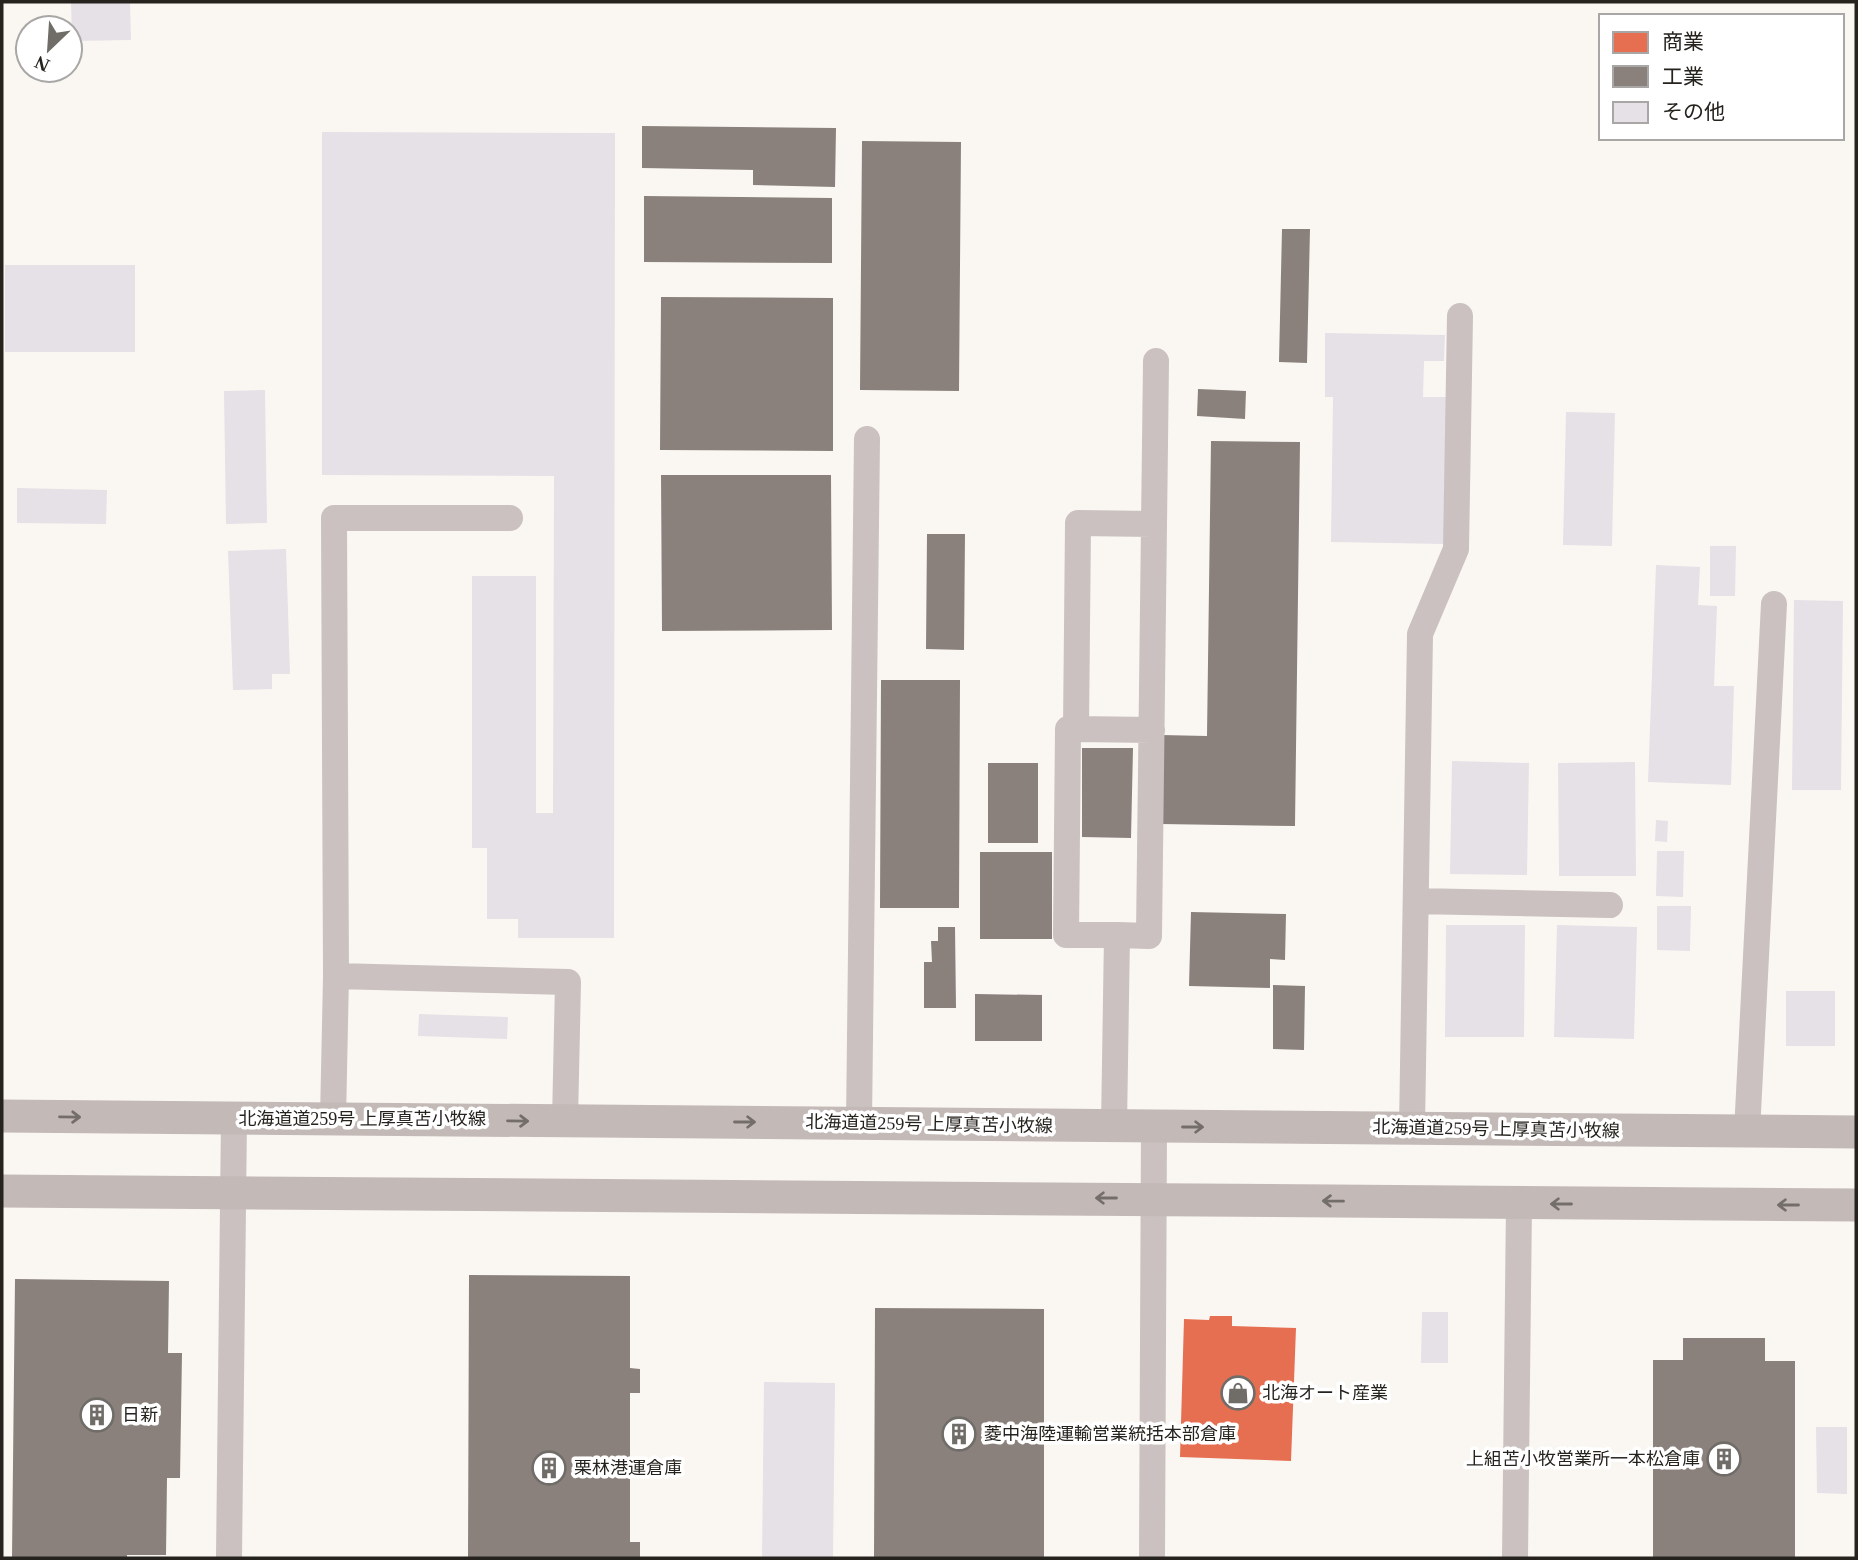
<svg xmlns="http://www.w3.org/2000/svg" width="1858" height="1560" font-family="'Times New Roman','Noto Sans JP',serif">
  <style>
    .shops { fill: #e76f51 }
    .industry { fill: #8a817c }
    .building { fill: #e6e0e7 }
    .lines { fill: none; stroke-linecap: round; stroke-linejoin: round }
    .minor { stroke: #cac1c0; stroke-width: 26 }
    .major { stroke: #c3bab7; stroke-width: 33 }
    .oneway { stroke: #746e6b }
    .labels { text-anchor: middle; stroke-width: 7; stroke-linejoin: round; paint-order: stroke }
    .street-label { font-size: 18px; fill: #26231f; stroke: #fff }
    .poi-label { font-size: 18px; fill: #26231f; stroke: #fff; text-anchor: start }
  </style>
  <rect width="100%" height="100%" fill="#faf7f2"/>
  <path class="shops" d="M 1210,1316 L 1232,1316 L 1232,1326 L 1296,1328 L 1291,1461 L 1180,1457 L 1184,1319 L 1209,1320 Z"/>
  <path class="industry" d="M 642,126 L 836,128 L 835,187 L 753,185 L 753,170 L 642,168 Z
    M 862,141 L 961,142 L 959,391 L 860,390 Z
    M 644,196 L 832,198 L 832,263 L 644,262 Z
    M 1282,229 L 1310,229 L 1307,363 L 1279,362 Z
    M 661,297 L 833,298 L 833,451 L 660,450 Z
    M 1198,389 L 1246,391 L 1245,419 L 1197,416 Z
    M 1211,441 L 1300,442 L 1295,826 L 1160,824 L 1161,735 L 1207,736 Z
    M 661,475 L 831,475 L 832,630 L 662,631 Z
    M 927,534 L 965,534 L 964,650 L 926,649 Z
    M 881,680 L 960,680 L 959,908 L 880,908 Z
    M 1082,748 L 1133,748 L 1131,838 L 1082,837 Z
    M 988,763 L 1038,763 L 1038,843 L 988,843 Z
    M 980,852 L 1052,852 L 1052,939 L 980,939 Z
    M 1191,912 L 1286,914 L 1285,960 L 1270,959 L 1270,988 L 1189,986 Z
    M 938,927 L 955,927 L 956,1008 L 924,1008 L 924,962 L 932,962 L 931,941 L 938,941 Z
    M 1273,985 L 1305,986 L 1304,1050 L 1273,1049 Z
    M 975,994 L 1042,995 L 1042,1041 L 975,1041 Z
    M 469,1275 L 630,1276 L 630,1368 L 640,1369 L 640,1393 L 630,1393 L 630,1542 L 640,1542 L 640,1558 L 468,1558 Z
    M 15,1279 L 169,1281 L 168,1353 L 182,1353 L 180,1478 L 167,1478 L 166,1555 L 127,1555 L 127,1558 L 12,1557 Z
    M 875,1308 L 1044,1309 L 1044,1558 L 874,1558 Z
    M 1683,1338 L 1765,1338 L 1765,1361 L 1795,1361 L 1795,1558 L 1653,1558 L 1653,1360 L 1683,1360 Z"/>
  <path class="building" d="M 71,2 L 130,2 L 131,40 L 72,41 Z
    M 322,132 L 615,133 L 614,938 L 518,938 L 518,919 L 487,919 L 487,848 L 472,848 L 472,576 L 536,576 L 536,813 L 553,813 L 554,476 L 322,475 Z
    M 5,265 L 135,265 L 135,352 L 5,352 Z
    M 1325,333 L 1445,335 L 1444,361 L 1424,361 L 1423,397 L 1448,397 L 1446,544 L 1331,542 L 1333,397 L 1325,397 Z
    M 265,390 L 267,523 L 226,524 L 224,391 Z
    M 1566,412 L 1615,413 L 1612,546 L 1563,545 Z
    M 17,488 L 107,490 L 106,524 L 17,523 Z
    M 1710,546 L 1736,546 L 1735,596 L 1710,596 Z
    M 286,549 L 290,674 L 272,674 L 272,689 L 233,690 L 228,551 Z
    M 1656,565 L 1700,567 L 1698,605 L 1717,606 L 1714,686 L 1734,686 L 1731,785 L 1648,782 Z
    M 1794,600 L 1843,601 L 1841,790 L 1792,790 Z
    M 1452,761 L 1529,763 L 1527,875 L 1450,874 Z
    M 1635,762 L 1636,876 L 1559,876 L 1558,763 Z
    M 1656,820 L 1668,821 L 1667,842 L 1655,841 Z
    M 1657,851 L 1684,851 L 1683,897 L 1656,896 Z
    M 1657,906 L 1691,906 L 1690,951 L 1657,950 Z
    M 1446,925 L 1525,925 L 1524,1037 L 1445,1037 Z
    M 1557,925 L 1637,927 L 1634,1039 L 1554,1037 Z
    M 1786,991 L 1835,991 L 1835,1046 L 1786,1046 Z
    M 419,1014 L 508,1017 L 507,1039 L 418,1036 Z
    M 1422,1312 L 1448,1312 L 1448,1363 L 1421,1363 Z
    M 764,1382 L 835,1383 L 833,1558 L 762,1558 Z
    M 1816,1427 L 1847,1427 L 1847,1494 L 1817,1493 Z"/>
  <g class="lines">
    <path class="minor" d="M 1076,729 L 1068,729 L 1066,935 L 1117,935
      M 1152,730 L 1076,729 L 1078,523 L 1153,524
      M 1416,901 L 1610,905
      M 336,976 L 334,518 L 510,518
      M 333,1119 L 336,976 L 568,982 L 565,1121
      M 859,1123 L 867,439
      M 1114,1126 L 1117,935 L 1149,936 L 1156,361
      M 1412,1128 L 1420,634 L 1456,549 L 1460,316
      M 1747,1132 L 1774,604
      M 229,1558 L 234,1118
      M 1152,1558 L 1154,1126
      M 1515,1558 L 1519,1204"/>
    <path class="major" d="M 2,1116 L 1856,1132
      M 2,1191 L 1856,1205"/>
  </g>
  <defs><path id="oneway-shaft" d="M-6 0H5M1.5-3L5.5 0L1.5 3" fill="none" stroke-width="1.6" stroke-linecap="round" stroke-linejoin="round" transform="scale(1.75)"/></defs>
  <g class="oneway">
    <use href="#oneway-shaft" transform="translate(70 1117) rotate(1)"/>
    <use href="#oneway-shaft" transform="translate(518 1121) rotate(1)"/>
    <use href="#oneway-shaft" transform="translate(745 1122)"/>
    <use href="#oneway-shaft" transform="translate(1193 1127)"/>
    <use href="#oneway-shaft" transform="translate(1106 1198) rotate(-180)"/>
    <use href="#oneway-shaft" transform="translate(1333 1201) rotate(-179)"/>
    <use href="#oneway-shaft" transform="translate(1561 1204) rotate(-180)"/>
    <use href="#oneway-shaft" transform="translate(1788 1205) rotate(-180)"/>
  </g>
  <defs>
    <symbol id="shop-ring" viewBox="-11 -11 22 22"><circle r="9.5" fill="#fff" stroke="#706d69" stroke-width="1.5"/><path d="M-5-2.5h2.3a2.7 3.5 0 0 1 5.4 0H5L5.5 6h-11ZM-1.5-2.5h3a1.5 2.3 0 0 0-3 0Z" fill="#706d69"/></symbol>
    <symbol id="building-ring" viewBox="-11 -11 22 22"><circle r="9.5" fill="#fff" stroke="#706d69" stroke-width="1.5"/><path d="M-4-6H4V6H1V3H-1V6H-4ZM-2.5-4.3h1.7v1.8h-1.7ZM.8-4.3h1.7v1.8H.8ZM-2.5-1h1.7V.8h-1.7ZM.8-1h1.7V.8H.8Z" fill="#706d69"/></symbol>
  </defs>
  <g fill-rule="evenodd">
    <use href="#shop-ring" x="1219" y="1374" width="38" height="38"/>
    <use href="#building-ring" x="78" y="1396" width="38" height="38"/>
    <use href="#building-ring" x="940" y="1415" width="38" height="38"/>
    <use href="#building-ring" x="1705" y="1440" width="38" height="38"/>
    <use href="#building-ring" x="530" y="1449" width="38" height="38"/>
  </g>
  <g class="labels">
    <g class="street-label">
      <text x="362" y="1125">北海道道259号 上厚真苫小牧線</text>
      <text transform="translate(929 1124) rotate(1)" y="6">北海道道259号 上厚真苫小牧線</text>
      <text transform="translate(1496 1129) rotate(1)" y="6">北海道道259号 上厚真苫小牧線</text>
    </g>
    <g class="poi-label">
      <text x="1262" y="1399">北海オート産業</text>
      <text x="122" y="1421">日新</text>
      <text x="984" y="1440">菱中海陸運輸営業統括本部倉庫</text>
      <text x="1700" y="1465" text-anchor="end">上組苫小牧営業所一本松倉庫</text>
      <text x="574" y="1474">栗林港運倉庫</text>
    </g>
  </g>
  <rect width="1858" height="1560" fill="none" stroke="#26231f" stroke-width="7"/>
  <rect x="1599" y="14" width="245" height="126" fill="#ffffff" stroke="#a8a7a5" stroke-width="2"/>
  <rect x="1613" y="32" width="35" height="21" fill="#e76f51" stroke="#a8a7a5" stroke-width="2"/>
  <text x="1662" y="49" font-size="21" fill="#26231f">商業</text>
  <rect x="1613" y="66" width="35" height="21" fill="#8a817c" stroke="#a8a7a5" stroke-width="2"/>
  <text x="1662" y="84" font-size="21" fill="#26231f">工業</text>
  <rect x="1613" y="102" width="35" height="21" fill="#e6e0e7" stroke="#a8a7a5" stroke-width="2"/>
  <text x="1662" y="119" font-size="21" fill="#26231f">その他</text>
  <g transform="translate(49 49) rotate(205)"><circle r="33" fill="#ffffff" stroke="#a8a7a5" stroke-width="2"/>
  <path d="M0-5L12 26L0 18L-12 26Z" fill="#706d69"/>
  <text y="-10" font-size="19" font-weight="bold" text-anchor="middle" fill="#26231f">N</text>
  </g>
</svg>
